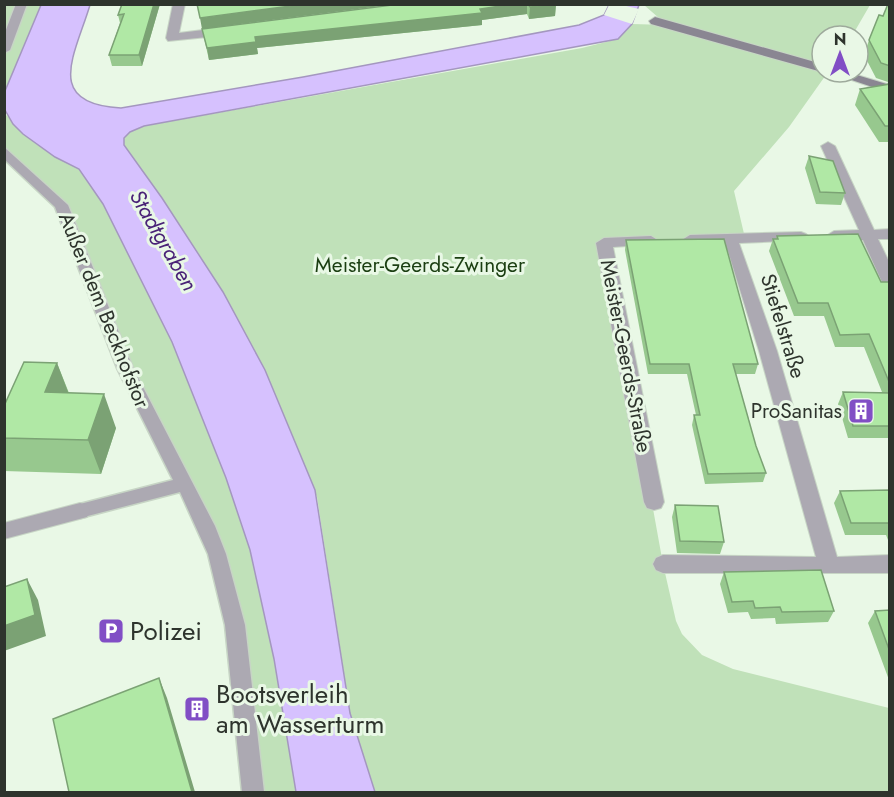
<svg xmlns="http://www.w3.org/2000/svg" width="894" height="797" font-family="Jost,sans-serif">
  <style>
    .green { fill: #c0e1b9 }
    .water { fill: #d6c1fe; stroke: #a497bf; stroke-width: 1.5 }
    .pier { fill: #e9f8e6 }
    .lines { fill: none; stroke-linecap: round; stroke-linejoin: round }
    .lane-casing { stroke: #c7d5c5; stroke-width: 3 }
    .street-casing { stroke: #c7d5c5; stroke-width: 2 }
    .secondary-casing { stroke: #c7d5c5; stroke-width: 2 }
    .lane { fill: #aca9b2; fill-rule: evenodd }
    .street { fill: #aca9b2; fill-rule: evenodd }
    .secondary { fill: #8a8692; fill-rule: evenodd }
    .wall { fill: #97c88e }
    .shaded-wall { fill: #7ba274 }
    .building { fill: #b0e8a5; stroke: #7ba274; stroke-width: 1.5 }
    .labels { text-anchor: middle; stroke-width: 6; stroke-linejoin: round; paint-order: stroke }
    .park-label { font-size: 21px; fill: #1a3e11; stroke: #e9f8e6 }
    .street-label { font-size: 21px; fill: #2e342d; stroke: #e9f8e6 }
    .poi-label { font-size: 21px; fill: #2e342d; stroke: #e9f8e6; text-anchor: end }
    .water-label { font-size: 22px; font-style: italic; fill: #492277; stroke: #e9f8e6 }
    .near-poi-label { font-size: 26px; fill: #2e342d; stroke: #e9f8e6; text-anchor: start }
  </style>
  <rect width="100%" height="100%" fill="#e9f8e6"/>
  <path class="green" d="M 5,5 L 41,5 L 5,91 Z
    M 644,5 L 870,5 L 852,36 L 822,36 L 822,72 L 828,72 L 789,127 L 734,191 L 745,238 L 605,243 L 663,564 L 676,621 L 682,634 L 702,655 L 733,669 L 889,708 L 889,791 L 375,792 L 350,713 L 317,497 L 223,292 L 162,198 L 124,145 L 124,138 L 130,132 L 144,126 L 582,48 L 618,39 L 632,24 L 667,25 Z
    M 4,110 L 6,115 L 61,160 L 79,169 L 103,204 L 172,342 L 226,478 L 250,550 L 274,659 L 296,792 L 253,792 L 240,659 L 228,589 L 136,393 L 61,205 L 5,151 Z"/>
  <path class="water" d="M 41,5 L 90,5 C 75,55 43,104 121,108 L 303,77 L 579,25 L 604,15 L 609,5 L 639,5 L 632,24 L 618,39 L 144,126 L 130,132 L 124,138 L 124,145 L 162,198 L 223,292 L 265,370 L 315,490 L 350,713 L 375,792 L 296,792 L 274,659 L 250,550 L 226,478 L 172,342 L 103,204 L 79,169 L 55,157 L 23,134 L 13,124 L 5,110 L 5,91 Z"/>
  <path class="pier" d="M 609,5 L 622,5 L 639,9 L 632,24 L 604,15 Z"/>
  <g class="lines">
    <defs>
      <path id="lane" d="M 16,4 L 27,4 L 10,50 L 4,53 L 4,35 Z
        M 4,147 L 68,205 L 133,368 L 215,526 L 226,554 L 245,625 L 264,792 L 242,792 L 225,625 L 208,554 L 180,492 L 80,518 L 74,516 L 71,511 L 74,506 L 80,504 L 173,480 L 117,368 L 55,207 L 4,159 Z"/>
      <path id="street" d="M 173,4 L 185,4 L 179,33 L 227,27 L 233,31 L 227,35 L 168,41 L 166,38 Z
        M 828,142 L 835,146 L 874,230 L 890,229 L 890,239 L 878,239 L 890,264 L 890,287 L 882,282 L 863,240 L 834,241 L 826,236 L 834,231 L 859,230 L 821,146 Z
        M 801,232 L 806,234 L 809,237 L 806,240 L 739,243 L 777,351 L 837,557 L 890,555 L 890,573 L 663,573 L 656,570 L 653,564 L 656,558 L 663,555 L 816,557 L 759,351 L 728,251 L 724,244 L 690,245 L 682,240 L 690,235 Z
        M 651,236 L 659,241 L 656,244 L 613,247 L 664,502 L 661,508 L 654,510 L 647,508 L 644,502 L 596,243 L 604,238 Z
        M 80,503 L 87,505 L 90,511 L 87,517 L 4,539 L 4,523 Z"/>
      <path id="secondary" d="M 655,17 L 822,64 L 822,72 L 651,24 L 649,21 Z
        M 828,72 L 847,72 L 890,85 L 890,93 Z"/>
    </defs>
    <use href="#lane" class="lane-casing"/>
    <use href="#street" class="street-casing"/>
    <use href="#secondary" class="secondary-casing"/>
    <use href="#lane" class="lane"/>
    <use href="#street" class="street"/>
    <use href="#secondary" class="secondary"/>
  </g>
  <path class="wall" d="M 160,4 L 142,66 L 112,66 L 109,55 L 120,23 L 118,15 Z
    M 400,4 L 556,4 L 555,16 L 529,19 L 527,14 L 482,20 L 482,25 L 257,48 L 258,54 L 209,60 L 202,29 Z
    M 890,4 L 890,142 L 879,142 L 855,105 L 860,89 L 887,85 L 888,82 L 876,78 L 864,55 L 869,40 Z
    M 809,156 L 845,193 L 841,205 L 816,204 L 805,168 Z
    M 777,236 L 881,282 L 890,282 L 890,442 L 888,438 L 848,438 L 838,404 L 843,392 L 882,392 L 864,347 L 835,347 L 824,316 L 794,316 L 769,251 L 773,239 L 776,239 Z
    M 626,240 L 758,364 L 755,374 L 736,374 L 756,446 L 766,473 L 763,482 L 705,484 L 692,425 L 694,415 L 696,415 L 687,374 L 648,374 L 625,250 Z
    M 57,363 L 69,393 L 116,428 L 101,474 L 4,471 L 4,406 Z
    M 890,490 L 890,545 L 886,535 L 845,535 L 834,503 L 840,491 Z
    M 675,505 L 724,542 L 720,554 L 677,553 L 672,517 Z
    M 724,572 L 834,611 L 828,622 L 776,624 L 775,618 L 751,619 L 748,612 L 728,613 L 720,584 Z
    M 890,610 L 890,680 L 889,680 L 868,623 L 875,611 Z"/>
  <path class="shaded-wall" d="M 154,4 L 160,4 L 142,66 L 139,55 Z
    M 306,4 L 397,4 L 202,29 L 200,18 Z
    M 513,4 L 527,4 L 527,14 L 482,20 L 482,25 L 257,48 L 258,54 L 209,60 L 207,48 L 255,37 Z
    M 556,4 L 555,16 L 529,19 L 530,7 Z
    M 57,363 L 70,397 L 45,392 Z
    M 104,394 L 116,428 L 101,474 L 88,440 Z
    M 27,579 L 38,600 L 46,636 L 4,651 L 4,626 Z
    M 159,678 L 167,698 L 195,792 L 192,792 Z"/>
  <path class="building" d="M 122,4 L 154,4 L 139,55 L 109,55 L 124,14 L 118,15 Z
    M 197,4 L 306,4 L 200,18 Z
    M 400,4 L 513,4 L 480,9 L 482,13 L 255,37 L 256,42 L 207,48 L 202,29 Z
    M 528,4 L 555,4 L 530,7 Z
    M 888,4 L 890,4 L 890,66 L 881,63 L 869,40 L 879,15 L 883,16 Z
    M 890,84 L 890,126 L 885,126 L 860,89 Z
    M 809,156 L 833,161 L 845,193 L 820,192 Z
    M 858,234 L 881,282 L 890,282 L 890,384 L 869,334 L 840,335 L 828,303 L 798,303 L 773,239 L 778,239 L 777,236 Z
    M 724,239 L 758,364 L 733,364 L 756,446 L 766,473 L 708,474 L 694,415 L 700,415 L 689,364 L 650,364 L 626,240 Z
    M 24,362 L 57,363 L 45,392 L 104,394 L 88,440 L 4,438 L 4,406 Z
    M 843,392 L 890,393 L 890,426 L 853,426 Z
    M 890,490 L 890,523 L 851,523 L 840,491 Z
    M 675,505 L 718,506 L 724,542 L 680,541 Z
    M 821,570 L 834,611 L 782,612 L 780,607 L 755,608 L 753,601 L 732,602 L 724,572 Z
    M 27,579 L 35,615 L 4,626 L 4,587 Z
    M 890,610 L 890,652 L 875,611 Z
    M 159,678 L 192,792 L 69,792 L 53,719 Z"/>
  <defs>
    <symbol id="building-square" viewBox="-11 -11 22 22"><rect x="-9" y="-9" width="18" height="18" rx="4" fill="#814ec5" stroke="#e9f8e6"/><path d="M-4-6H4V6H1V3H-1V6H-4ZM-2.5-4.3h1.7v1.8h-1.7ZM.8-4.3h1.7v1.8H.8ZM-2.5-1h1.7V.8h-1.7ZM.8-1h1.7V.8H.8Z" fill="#fff"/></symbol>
    <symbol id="parking-square" viewBox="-11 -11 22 22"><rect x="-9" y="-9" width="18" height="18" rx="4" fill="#814ec5" stroke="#e9f8e6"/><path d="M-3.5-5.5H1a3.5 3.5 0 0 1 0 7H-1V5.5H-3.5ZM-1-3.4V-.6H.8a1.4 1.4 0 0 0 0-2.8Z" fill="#fff"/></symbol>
  </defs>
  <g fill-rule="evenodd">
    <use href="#building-square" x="846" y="396" width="30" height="30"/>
    <use href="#parking-square" x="96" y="616" width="30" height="30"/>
    <use href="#building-square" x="182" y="694" width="30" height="30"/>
  </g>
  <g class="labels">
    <g class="park-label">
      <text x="420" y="272">Meister-Geerds-Zwinger</text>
    </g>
    <g class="street-label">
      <text transform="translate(104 310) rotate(68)" y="7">Außer dem Beckhofstor</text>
      <text transform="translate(783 326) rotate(73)" y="7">Stiefelstraße</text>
      <text transform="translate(626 356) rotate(79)" y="7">Meister-Geerds-Straße</text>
    </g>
    <g class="poi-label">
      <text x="842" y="418">ProSanitas</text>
    </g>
    <g class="water-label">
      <text transform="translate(164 240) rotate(60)" y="8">Stadtgraben</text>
    </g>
    <g class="near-poi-label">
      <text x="130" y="640">Polizei</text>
      <text x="216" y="703">Bootsverleih<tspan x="216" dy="30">am Wasserturm</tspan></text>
    </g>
  </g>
  <rect width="894" height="797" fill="none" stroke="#2e342d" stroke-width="12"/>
  <g transform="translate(840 54)"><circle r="28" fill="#e9f8e6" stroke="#9eaa9c" stroke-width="1.5"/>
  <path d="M0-4.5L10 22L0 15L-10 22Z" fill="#814ec5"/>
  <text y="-9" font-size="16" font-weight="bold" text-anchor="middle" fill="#2e342d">N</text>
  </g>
</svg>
